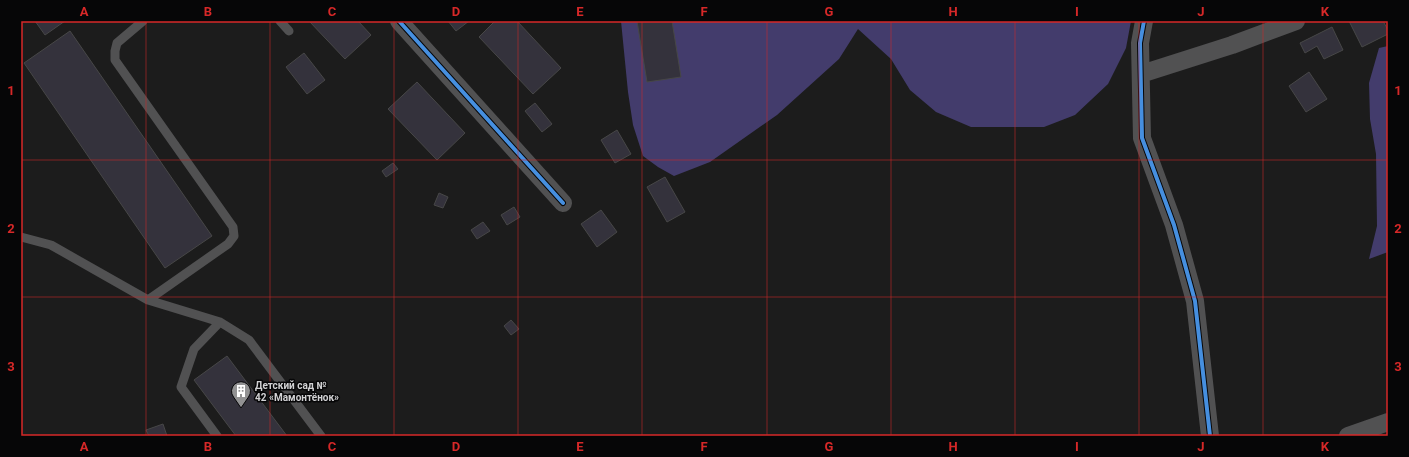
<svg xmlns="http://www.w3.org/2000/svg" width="1409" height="457" font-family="Roboto,sans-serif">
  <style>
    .forest { fill: #433c6c }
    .building { fill: #34323c; stroke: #474747 }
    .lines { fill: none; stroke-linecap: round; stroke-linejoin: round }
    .lane { stroke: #515152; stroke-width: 9 }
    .street { stroke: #515152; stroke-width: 18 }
    .cycleway-casing { stroke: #060607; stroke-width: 6 }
    .cycleway { stroke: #468fdf; stroke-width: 4 }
    .grid { fill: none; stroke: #d62828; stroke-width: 1; stroke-opacity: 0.55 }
    .labels { text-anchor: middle; stroke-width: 3; stroke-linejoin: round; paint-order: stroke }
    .poi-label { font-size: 10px; font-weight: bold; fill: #d1d1d3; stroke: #060607; text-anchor: start }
    .neatline { fill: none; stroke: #d62828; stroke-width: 1.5 }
    .grid-label { font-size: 13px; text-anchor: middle; font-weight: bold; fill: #d62828 }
  </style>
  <rect width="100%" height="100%" fill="#1c1c1c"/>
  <path class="forest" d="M 621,21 L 1131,21 L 1126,48 L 1108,84 L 1075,115 L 1044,127 L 971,127 L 936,112 L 910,90 L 891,59 L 858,29 L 839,59 L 777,115 L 710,162 L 674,176 L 658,167 L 643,156 L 633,125 L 628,92 Z
    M 1388,46 L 1388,252 L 1369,259 L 1377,226 L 1376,154 L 1370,119 L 1369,83 L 1379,48 Z"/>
  <path class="building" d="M 35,21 L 65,21 L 45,35 Z
    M 309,21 L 358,21 L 371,35 L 345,59 Z
    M 448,21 L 469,21 L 456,31 Z
    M 495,21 L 517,21 L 561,68 L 533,94 L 479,37 Z
    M 637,21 L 672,21 L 681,77 L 647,82 Z
    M 1349,21 L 1383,21 L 1388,30 L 1388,34 L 1362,47 Z
    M 1332,27 L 1343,50 L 1324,59 L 1317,46 L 1305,53 L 1300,43 Z
    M 70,31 L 212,236 L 165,268 L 24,63 Z
    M 304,53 L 325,80 L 307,94 L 286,67 Z
    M 1309,72 L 1327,99 L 1306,112 L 1289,86 Z
    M 417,82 L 465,133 L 437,160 L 388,109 Z
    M 535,103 L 552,124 L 542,132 L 525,111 Z
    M 617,130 L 631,154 L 615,163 L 601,140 Z
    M 393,163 L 398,169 L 386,177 L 382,171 Z
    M 665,177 L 685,212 L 667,222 L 647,187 Z
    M 439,193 L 448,197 L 443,208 L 434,205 Z
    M 514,207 L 520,217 L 507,225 L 501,215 Z
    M 601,210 L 617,232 L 597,247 L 581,224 Z
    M 483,222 L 490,231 L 477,239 L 471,230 Z
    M 511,320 L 519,329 L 511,335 L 504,326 Z
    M 227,356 L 287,436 L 236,436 L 194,380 Z
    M 163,424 L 167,436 L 149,436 L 146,430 Z"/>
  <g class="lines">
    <path class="lane" d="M 143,21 L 117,43 L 115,51 L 115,60 L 233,227 L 234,236 L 228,244 L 148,300
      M 280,21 L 289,31
      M 21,237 L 51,245 L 148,300 L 220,322 L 249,340 L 321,436
      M 217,436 L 181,387 L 194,349 L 220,322"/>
    <path class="street" d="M 399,21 L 563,203
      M 1144,21 L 1140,43 L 1142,138 L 1174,225 L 1195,301 L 1210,436
      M 1141,74 L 1232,45 L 1296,21
      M 1348,436 L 1388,422"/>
    <defs>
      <path id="cycleway" d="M 399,21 L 563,203
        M 1144,21 L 1140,43 L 1142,138 L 1174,225 L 1195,301 L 1210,436"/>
    </defs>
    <use href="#cycleway" class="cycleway-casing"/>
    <use href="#cycleway" class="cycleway"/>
  </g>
  <path class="grid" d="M 146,21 L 146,436M 270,21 L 270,436M 394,21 L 394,436M 518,21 L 518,436M 642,21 L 642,436M 767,21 L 767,436M 891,21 L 891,436M 1015,21 L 1015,436M 1139,21 L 1139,436M 1263,21 L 1263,436M 21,160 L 1388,160M 21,297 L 1388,297"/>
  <defs>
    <symbol id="building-pin" viewBox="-11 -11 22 30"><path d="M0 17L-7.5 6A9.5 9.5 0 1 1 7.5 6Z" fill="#929293" stroke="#060607"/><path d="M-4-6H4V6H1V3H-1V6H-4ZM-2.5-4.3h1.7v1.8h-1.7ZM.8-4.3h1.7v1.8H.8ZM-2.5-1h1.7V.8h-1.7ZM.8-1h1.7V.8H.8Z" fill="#fff"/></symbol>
  </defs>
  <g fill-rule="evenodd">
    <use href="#building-pin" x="230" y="380" width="22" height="30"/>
  </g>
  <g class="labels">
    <g class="poi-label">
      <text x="255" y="389">Детский сад №<tspan x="255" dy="12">42 «Мамонтёнок»</tspan></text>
    </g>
  </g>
  <rect width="1409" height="457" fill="none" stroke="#060607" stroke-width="44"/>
  <rect x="22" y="22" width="1365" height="413" class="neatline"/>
  <g class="grid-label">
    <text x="84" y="16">A</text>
    <text x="208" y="16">B</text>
    <text x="332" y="16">C</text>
    <text x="456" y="16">D</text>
    <text x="580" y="16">E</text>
    <text x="704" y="16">F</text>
    <text x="829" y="16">G</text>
    <text x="953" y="16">H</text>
    <text x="1077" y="16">I</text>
    <text x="1201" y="16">J</text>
    <text x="1325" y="16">K</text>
    <text x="11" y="95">1</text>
    <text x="1398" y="95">1</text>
    <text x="11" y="233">2</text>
    <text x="1398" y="233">2</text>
    <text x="11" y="371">3</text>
    <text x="1398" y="371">3</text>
    <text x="84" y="451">A</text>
    <text x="208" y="451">B</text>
    <text x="332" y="451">C</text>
    <text x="456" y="451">D</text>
    <text x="580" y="451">E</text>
    <text x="704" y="451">F</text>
    <text x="829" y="451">G</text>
    <text x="953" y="451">H</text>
    <text x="1077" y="451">I</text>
    <text x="1201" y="451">J</text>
    <text x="1325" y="451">K</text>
  </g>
</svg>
